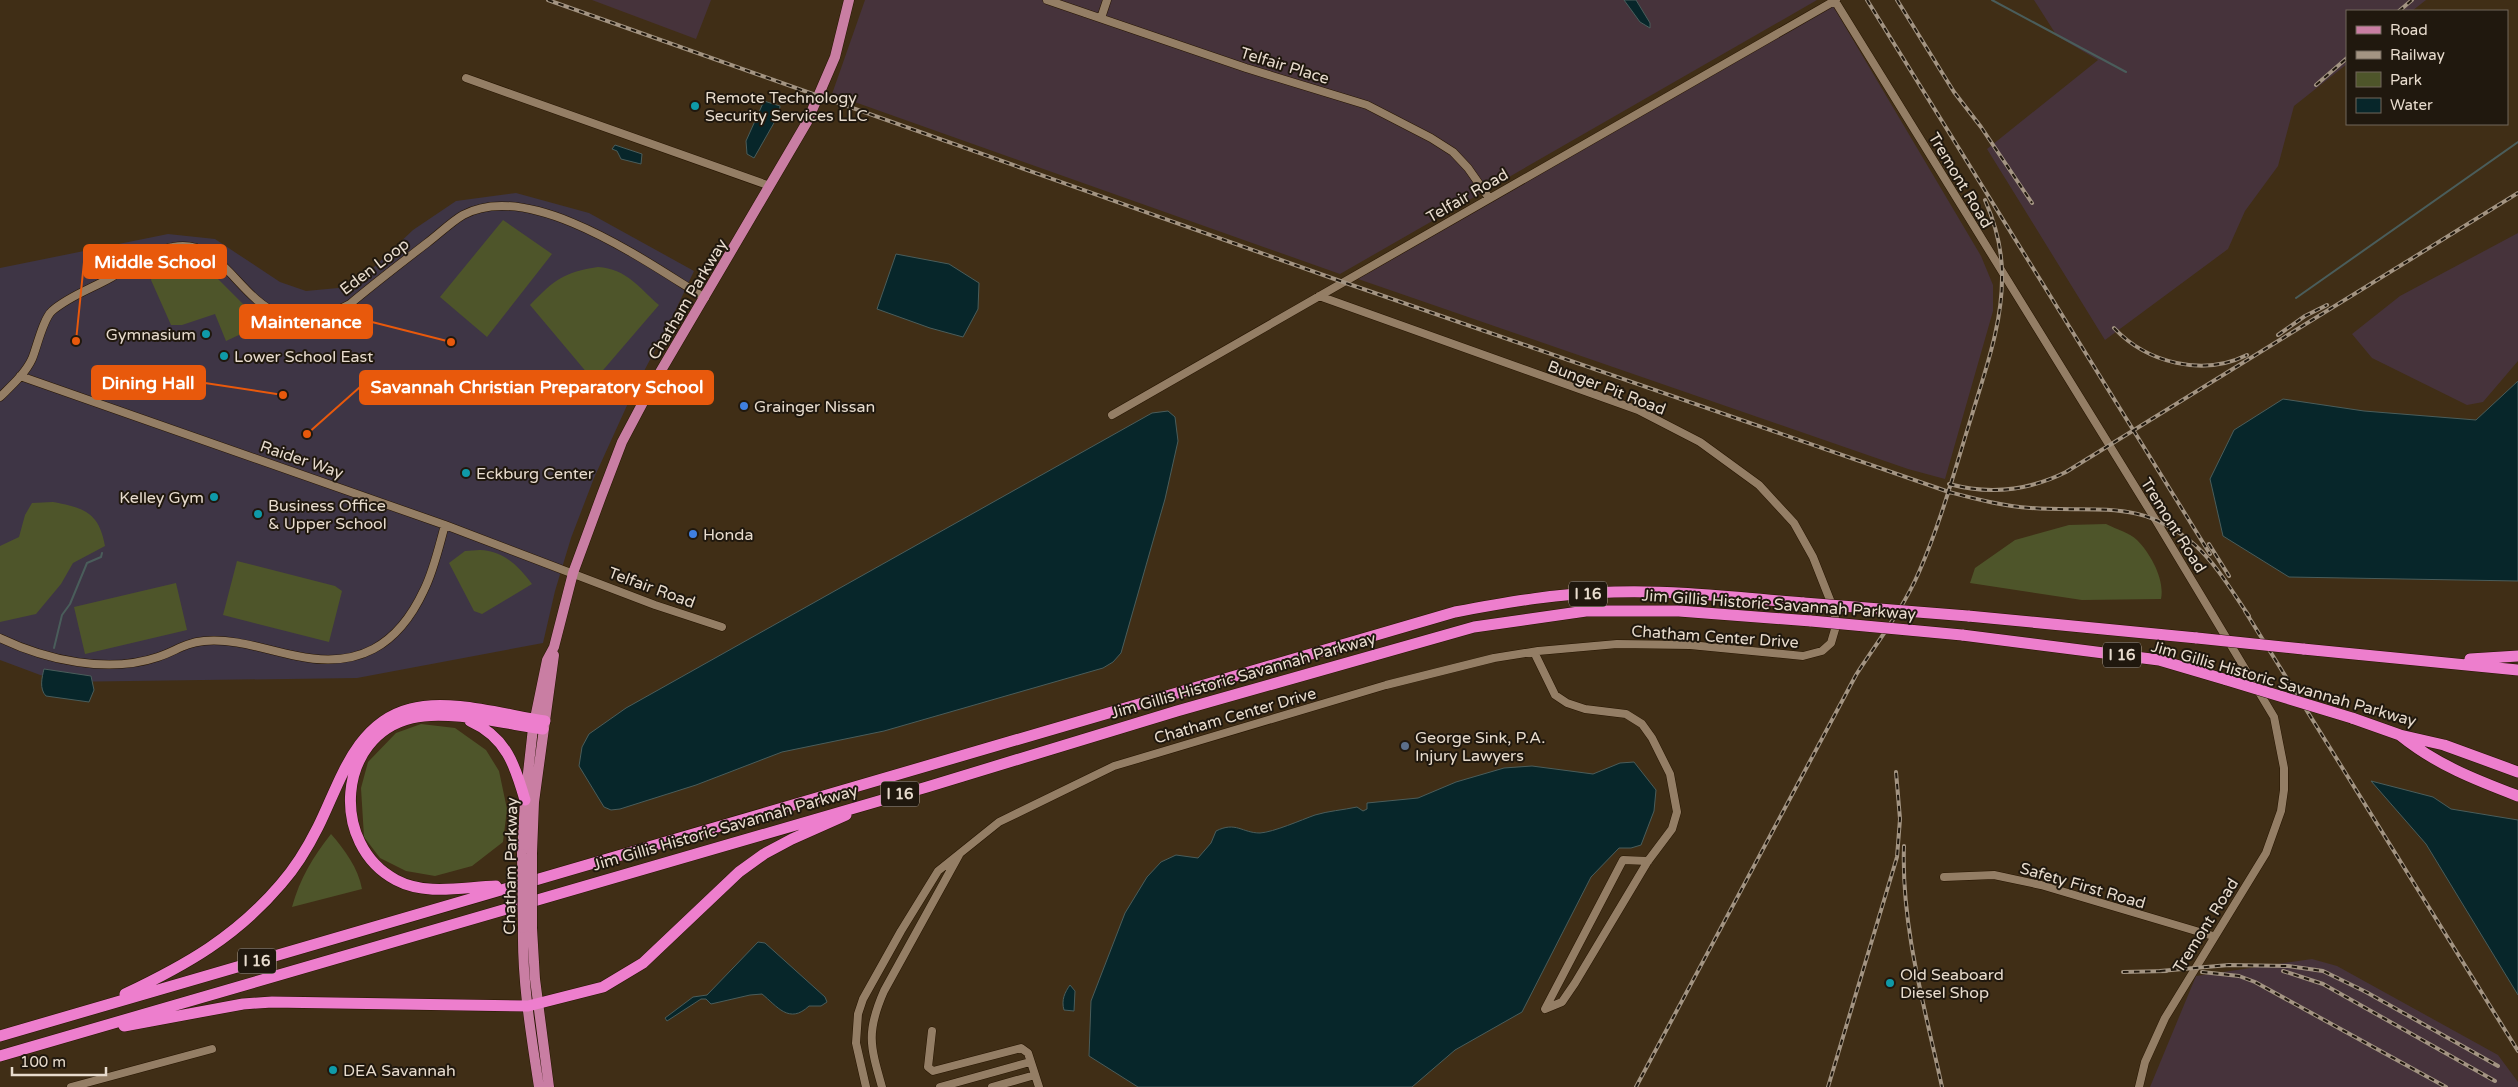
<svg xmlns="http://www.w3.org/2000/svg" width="2518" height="1087" font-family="'Varela Round',sans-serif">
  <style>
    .industrial { fill: #46333b }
    .education { fill: #3e3545 }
    .green { fill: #4e552a }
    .water { fill: #07262a; stroke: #4a5d5b }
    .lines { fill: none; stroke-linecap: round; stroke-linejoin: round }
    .stream { stroke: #4a5d5b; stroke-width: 2 }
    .minor-casing { stroke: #261500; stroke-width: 9 }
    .major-casing { stroke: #261500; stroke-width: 11 }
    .highway-casing { stroke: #261500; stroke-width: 12 }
    .minor { stroke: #947e65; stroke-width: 8 }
    .major { stroke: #c97ea3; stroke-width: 10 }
    .highway { stroke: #ed7ecd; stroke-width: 11 }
    .rail-casing { stroke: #a39482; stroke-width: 4 }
    .rail { stroke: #20180e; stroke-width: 2; stroke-dasharray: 5.5; stroke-linecap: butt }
    .major-bridge-casing { stroke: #261500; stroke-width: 11; stroke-linecap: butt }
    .highway-bridge-casing { stroke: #261500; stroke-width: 12; stroke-linecap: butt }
    .major-bridge { stroke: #c97ea3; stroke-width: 10 }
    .highway-bridge { stroke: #ed7ecd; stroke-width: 11 }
    .culture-dot { fill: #0f9aa8; stroke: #20180e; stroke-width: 2 }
    .shop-dot { fill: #3f7fe0; stroke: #20180e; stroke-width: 2 }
    .service-dot { fill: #5c6f8a; stroke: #20180e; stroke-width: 2 }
    .labels { text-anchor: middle; stroke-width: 4; stroke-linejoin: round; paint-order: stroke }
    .shield { fill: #20180e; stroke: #aca194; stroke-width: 1 }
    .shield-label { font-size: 15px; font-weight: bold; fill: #e8dcce }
    .street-label { font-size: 16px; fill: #e8dcce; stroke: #20180e }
    .poi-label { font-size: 16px; fill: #e8dcce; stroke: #20180e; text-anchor: start }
    .leader { fill: none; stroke: #e8590c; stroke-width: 2 }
    .callout-dot { fill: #e8590c; stroke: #20180e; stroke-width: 2 }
    .callout { fill: #e8590c; stroke: #e8590c; stroke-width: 2 }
    .callout-label { font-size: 18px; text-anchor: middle; font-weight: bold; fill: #fff }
  </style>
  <rect width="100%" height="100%" fill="#402e16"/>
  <path class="industrial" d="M 592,0 L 711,0 L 696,39 Z
    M 865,0 L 1817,0 L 1340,274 L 832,94 Z
    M 2034,0 L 2426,0 L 2412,11 L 2347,11 L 2347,64 L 2294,106 L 2278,166 L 2245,211 L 2228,249 L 2105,340 L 1987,149 L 2098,60 L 2057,36 Z
    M 1833,6 L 1981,256 L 1993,285 L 1993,311 L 1945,479 L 1908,469 L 1358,279 Z
    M 2518,233 L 2518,361 L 2483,402 L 2467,405 L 2372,358 L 2352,334 L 2400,296 Z
    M 2312,959 L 2337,966 L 2498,1055 L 2518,1082 L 2518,1087 L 2150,1087 L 2196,976 Z"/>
  <path class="education" d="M 516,193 L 589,213 L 694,271 L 671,320 L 634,390 L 594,478 L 571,538 L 555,591 L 543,643 L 357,678 L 59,682 L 0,660 L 0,268 L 168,234 L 215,239 L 280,282 L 306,291 L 338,288 L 374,267 L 413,230 L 456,201 Z"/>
  <path class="green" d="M 503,220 L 552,254 L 487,337 L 440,297 Z
    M 170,259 L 191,260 L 207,268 L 255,316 L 256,327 L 226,341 L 215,314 L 182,325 L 171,325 L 151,280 L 157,263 Z
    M 598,267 C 627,269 638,287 659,305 L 598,376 L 588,374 L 530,305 C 554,280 564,272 598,267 Z
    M 53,502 C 84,508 99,512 105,546 L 73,563 L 61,584 L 36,614 L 0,622 L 0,546 L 19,537 L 25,515 L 32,503 Z
    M 2106,524 C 2116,529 2130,533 2137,540 C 2151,554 2165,580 2161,599 L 2082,600 L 1970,583 L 1975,568 L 2015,540 L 2069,525 Z
    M 480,550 C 504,551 518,566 532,584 L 482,614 L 474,611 L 449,563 L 465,551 Z
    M 237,561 L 335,586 L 342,591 L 329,642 L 223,615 Z
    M 176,583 L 187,630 L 85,654 L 74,607 Z
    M 421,724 L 455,728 L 486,750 L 499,771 L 507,809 L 503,842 L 472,866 L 435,876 L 406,871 L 380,858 L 364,837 L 361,788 L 368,762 L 396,733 Z
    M 331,834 C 345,850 358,868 362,889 L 292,907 C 300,878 313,857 331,834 Z"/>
  <path class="water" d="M 1624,0 L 1636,0 L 1650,23 L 1650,28 L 1640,22 Z
    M 764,101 L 780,106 L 779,114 L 754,158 L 747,154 L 746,141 Z
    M 615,145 L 642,154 L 641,164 L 621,159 L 617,151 L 612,149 Z
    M 896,254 L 949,264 L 979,283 L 978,309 L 963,337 L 930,328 L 877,309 Z
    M 2518,381 L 2518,581 L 2289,577 L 2223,536 L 2210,479 L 2234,430 L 2283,399 L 2364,411 L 2476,420 Z
    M 1168,411 L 1175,417 L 1178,441 L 1165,499 L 1121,653 L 1113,662 L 1103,668 L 884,731 L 782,752 L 696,785 L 620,809 L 611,810 L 604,807 L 579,766 L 582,747 L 589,734 L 626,708 L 1152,413 Z
    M 44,669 L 91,676 L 94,690 L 89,702 L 46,696 C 39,689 42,677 44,669 Z
    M 1634,762 L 1656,790 L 1654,811 L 1641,845 L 1631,848 L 1619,848 L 1591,877 L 1522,1012 L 1455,1050 L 1412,1087 L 1138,1087 L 1089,1056 L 1091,1001 L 1125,913 L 1147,877 L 1161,862 L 1176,855 L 1198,858 L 1211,843 L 1216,831 C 1236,821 1242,833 1260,833 C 1274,832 1301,820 1315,815 C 1328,811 1343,810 1357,807 L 1363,811 L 1367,809 L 1367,803 L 1418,798 L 1456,782 L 1504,768 L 1532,766 L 1593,774 L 1620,763 Z
    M 2371,781 L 2433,797 L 2451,809 L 2518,820 L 2518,995 L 2426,844 Z
    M 758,942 L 765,943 L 825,997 L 827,1002 L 821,1006 L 809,1006 C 789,1025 777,1006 762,994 L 750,995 L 711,1004 L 706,999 L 701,999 L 667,1021 L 665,1018 L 693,997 L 707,995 Z
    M 1070,985 L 1075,991 L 1074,1011 L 1064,1010 C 1061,1000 1065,992 1070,985 Z"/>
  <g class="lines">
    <path class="stream" d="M 1992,0 L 2126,72
      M 2296,298 L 2518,142
      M 54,648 L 62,615 L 70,604 L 87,563 L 101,557 L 102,553"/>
    <defs>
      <path id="minor" d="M 1047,0 L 1246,68 L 1367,105 L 1431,138 L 1453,152 L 1468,168 L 1489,198
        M 1835,1 L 2155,519 L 2274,717 L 2284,768 L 2284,790 L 2281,811 L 2266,853 L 2165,1018 L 2145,1062 L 2139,1087
        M 1101,18 L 1107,0
        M 466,78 L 770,186
        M 20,376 L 445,525 L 655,605 L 722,627
        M 0,397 C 11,386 25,374 32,359 C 37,347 43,319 52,311 C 69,296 93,288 112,277 C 131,266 150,251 173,247 C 240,233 246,360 350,304 C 375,283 401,263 427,243 C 439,234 451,222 463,215 C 530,178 648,263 705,298
        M 1112,415 L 1836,0
        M 0,638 C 46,660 108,674 158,657 C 176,651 184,643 204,641 C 235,638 266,650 297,656 C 358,669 398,646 424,590 C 434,570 439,546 445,525
        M 1534,652 L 1555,695 L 1567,703 L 1585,709 L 1626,714 L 1642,724 L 1652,738 L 1670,774 L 1677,812 L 1672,829 L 1648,861 L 1575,983 L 1562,1002 L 1545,1009 L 1623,860 L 1648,861
        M 1944,877 L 1994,875 L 2041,885 L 2213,936
        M 932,1031 L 928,1067 L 933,1071 L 1021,1048 L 1028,1053 L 1039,1087
        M 71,1087 L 212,1049
        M 866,1087 L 856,1043 L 858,1014 L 863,999 L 901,931 L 938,871 L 999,822 L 1114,766 L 1386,685 L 1494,658 L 1538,651 L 1617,644 L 1690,645 L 1803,656 L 1822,651 L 1831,643 L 1836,626 L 1834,610 L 1813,557 L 1794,523 L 1759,485 L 1700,442 L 1638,410 L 1319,296
        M 882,1087 C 870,1045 866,1032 884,991 L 959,855
        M 940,1087 L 1030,1062
        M 992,1087 L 1035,1075"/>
      <path id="major" d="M 532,853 L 534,802 L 554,655
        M 522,854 L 525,800 L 533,728 L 547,660 L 554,647 L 573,573 L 601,497 L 622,442 L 649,391 L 807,122 L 835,57 L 849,0
        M 523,928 C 522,981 531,1035 539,1087
        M 532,928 L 535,979 L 549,1087"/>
      <path id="highway" d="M 1968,616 L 2197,638
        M 1962,635 L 2159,660 L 2227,680
        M 2303,649 L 2518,670
        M 2470,659 L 2518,656
        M 2352,718 L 2400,735 L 2444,745 L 2518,772
        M 470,721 C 506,737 515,765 525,800
        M 2401,736 C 2437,765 2476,780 2518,796
        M 496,886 C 463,887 426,896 396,880 C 330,845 336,736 412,718 C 446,709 507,724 543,729
        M 125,994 C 186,965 236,937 281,884 C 296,867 308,847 318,827 C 340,783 355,723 410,709 C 449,698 505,715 545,721
        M 124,1026 L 243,1004 L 272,1002 L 528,1006 L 603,987 L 643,963 L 739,872 L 764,854 L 792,839 L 846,815
        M 0,1036 L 1455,612 C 1508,602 1560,593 1614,592 C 1678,590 1741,598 1804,603
        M 0,1056 L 927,787 L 1177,711 L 1474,627 L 1586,611 L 1679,611 L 1811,621"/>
    </defs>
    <use href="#minor" class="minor-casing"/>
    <use href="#major" class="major-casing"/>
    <use href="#highway" class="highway-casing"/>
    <use href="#minor" class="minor"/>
    <use href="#major" class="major"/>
    <use href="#highway" class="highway"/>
    <defs>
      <path id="rail" d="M 548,0 L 1343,282 L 1949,492 C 1976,499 2002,506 2031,508 C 2096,513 2141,497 2196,546 C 2217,565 2233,593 2249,616
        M 1867,0 L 2210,554
        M 1897,0 L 1954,92 L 1981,127 L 2032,203
        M 2399,11 L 2412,0
        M 2316,85 L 2347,58
        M 2114,328 C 2147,363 2203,377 2247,355
        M 2278,335 L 2305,316 L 2327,305
        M 1949,484 C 1990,495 2028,491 2066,472 L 2518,193
        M 2209,544 L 2229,576
        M 2245,611 L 2518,1051
        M 1904,846 C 1901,927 1925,1008 1942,1087
        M 2160,971 L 2229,965 L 2288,966 L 2323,971 L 2366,992 L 2498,1066
        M 2283,971 L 2323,984 L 2495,1081
        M 2123,972 L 2167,971
        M 2202,972 L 2239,976 L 2255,982 L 2446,1087
        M 1636,1087 L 1856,675 C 1878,641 1903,609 1919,572 C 1941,522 1955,469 1971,418 C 1985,371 2003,323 2002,274 C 2002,249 1995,223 1985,200
        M 1828,1087 L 1897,857 L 1900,819 L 1896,772"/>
    </defs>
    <use href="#rail" class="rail-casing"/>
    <use href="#rail" class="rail"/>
    <defs>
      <path id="major-bridge" d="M 522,854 L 523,928
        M 532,928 L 532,853"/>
      <path id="highway-bridge" d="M 1804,603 L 1968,616
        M 1811,621 L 1962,635
        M 2197,638 L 2303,649
        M 2227,680 L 2352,718"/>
    </defs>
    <use href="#major-bridge" class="major-bridge-casing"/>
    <use href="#highway-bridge" class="highway-bridge-casing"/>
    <use href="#major-bridge" class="major-bridge"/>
    <use href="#highway-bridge" class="highway-bridge"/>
  </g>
  <g class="culture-dot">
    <circle cx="695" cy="106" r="5"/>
    <circle cx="206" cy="334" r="5"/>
    <circle cx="224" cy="356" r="5"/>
    <circle cx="466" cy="473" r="5"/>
    <circle cx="214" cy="497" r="5"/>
    <circle cx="258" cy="514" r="5"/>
    <circle cx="1890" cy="983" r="5"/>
    <circle cx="333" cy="1070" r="5"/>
  </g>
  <g class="shop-dot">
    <circle cx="744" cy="406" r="5"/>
    <circle cx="693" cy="534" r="5"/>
  </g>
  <circle class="service-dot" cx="1405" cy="746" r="5"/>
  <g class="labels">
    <g class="shield">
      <rect x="1569" y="581.5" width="38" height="25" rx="4"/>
      <rect x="2103" y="642.5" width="38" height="25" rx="4"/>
      <rect x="881" y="781.5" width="38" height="25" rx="4"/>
      <rect x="238" y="948.5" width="38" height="25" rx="4"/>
    </g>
    <g class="shield-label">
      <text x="1588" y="599">I 16</text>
      <text x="2122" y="660">I 16</text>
      <text x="900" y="799">I 16</text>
      <text x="257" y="966">I 16</text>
    </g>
    <g class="street-label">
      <text transform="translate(1285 65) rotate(17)" y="6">Telfair Place</text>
      <text transform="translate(1961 180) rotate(59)" y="6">Tremont Road</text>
      <text transform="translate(1467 195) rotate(-30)" y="6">Telfair Road</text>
      <text transform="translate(374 266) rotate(-37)" y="6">Eden Loop</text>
      <text transform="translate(687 299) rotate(-59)" y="6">Chatham Parkway</text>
      <text transform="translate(1607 387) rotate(21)" y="6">Bunger Pit Road</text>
      <text transform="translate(302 459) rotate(19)" y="6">Raider Way</text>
      <text transform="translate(2174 525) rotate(58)" y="6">Tremont Road</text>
      <text transform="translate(652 587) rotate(20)" y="6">Telfair Road</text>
      <text transform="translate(1779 604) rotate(4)" y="6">Jim Gillis Historic Savannah Parkway</text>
      <text transform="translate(1715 636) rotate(4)" y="6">Chatham Center Drive</text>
      <text transform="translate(1243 675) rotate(-16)" y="6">Jim Gillis Historic Savannah Parkway</text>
      <text transform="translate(2284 683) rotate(16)" y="6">Jim Gillis Historic Savannah Parkway</text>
      <text transform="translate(1235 715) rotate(-16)" y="6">Chatham Center Drive</text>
      <text transform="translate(725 827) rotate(-16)" y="6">Jim Gillis Historic Savannah Parkway</text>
      <text transform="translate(510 866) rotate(-89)" y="6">Chatham Parkway</text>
      <text transform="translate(2083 885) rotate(16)" y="6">Safety First Road</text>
      <text transform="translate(2205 925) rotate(-58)" y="6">Tremont Road</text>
    </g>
    <g class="poi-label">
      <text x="705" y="103">Remote Technology<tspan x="705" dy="18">Security Services LLC</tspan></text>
      <text x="196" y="340" text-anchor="end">Gymnasium</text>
      <text x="234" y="362">Lower School East</text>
      <text x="754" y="412">Grainger Nissan</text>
      <text x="476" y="479">Eckburg Center</text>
      <text x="204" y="503" text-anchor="end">Kelley Gym</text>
      <text x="268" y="511">Business Office<tspan x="268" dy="18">&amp; Upper School</tspan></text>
      <text x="703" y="540">Honda</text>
      <text x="1415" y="743">George Sink, P.A.<tspan x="1415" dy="18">Injury Lawyers</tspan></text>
      <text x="1900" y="980">Old Seaboard<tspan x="1900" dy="18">Diesel Shop</tspan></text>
      <text x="343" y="1076">DEA Savannah</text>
    </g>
  </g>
  <path class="leader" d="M76 341L84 262M451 342L372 322M283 395L205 383M307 434L360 387"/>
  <g class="callout-dot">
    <circle cx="76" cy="341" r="5"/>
    <circle cx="451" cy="342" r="5"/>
    <circle cx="283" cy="395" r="5"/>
    <circle cx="307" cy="434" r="5"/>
  </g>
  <g class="callout">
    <rect x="84" y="245" width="142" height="33" rx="5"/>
    <rect x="240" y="305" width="132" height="33" rx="5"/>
    <rect x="92" y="366" width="113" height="33" rx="5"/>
    <rect x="360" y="371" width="353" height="33" rx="5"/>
  </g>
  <g class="callout-label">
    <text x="155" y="268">Middle School</text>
    <text x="306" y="328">Maintenance</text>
    <text x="148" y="389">Dining Hall</text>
    <text x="537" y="393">Savannah Christian Preparatory School</text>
  </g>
  <rect x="2346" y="10" width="162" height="115" fill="#20180e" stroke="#70665b"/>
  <rect x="2356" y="26" width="25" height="8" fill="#c97ea3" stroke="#70665b"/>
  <text x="2390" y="35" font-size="15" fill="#e8dcce">Road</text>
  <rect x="2356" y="51" width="25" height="8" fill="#a39482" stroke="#70665b"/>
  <text x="2390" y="60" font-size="15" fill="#e8dcce">Railway</text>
  <rect x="2356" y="72" width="25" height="15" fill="#4e552a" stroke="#70665b"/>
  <text x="2390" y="85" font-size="15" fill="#e8dcce">Park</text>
  <rect x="2356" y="98" width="25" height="15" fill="#07262a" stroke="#70665b"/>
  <text x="2390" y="110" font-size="15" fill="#e8dcce">Water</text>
  <path d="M12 1067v8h94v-8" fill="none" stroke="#e8dcce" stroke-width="2.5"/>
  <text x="20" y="1067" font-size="15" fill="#e8dcce" stroke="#20180e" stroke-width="4" paint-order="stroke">100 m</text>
</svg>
